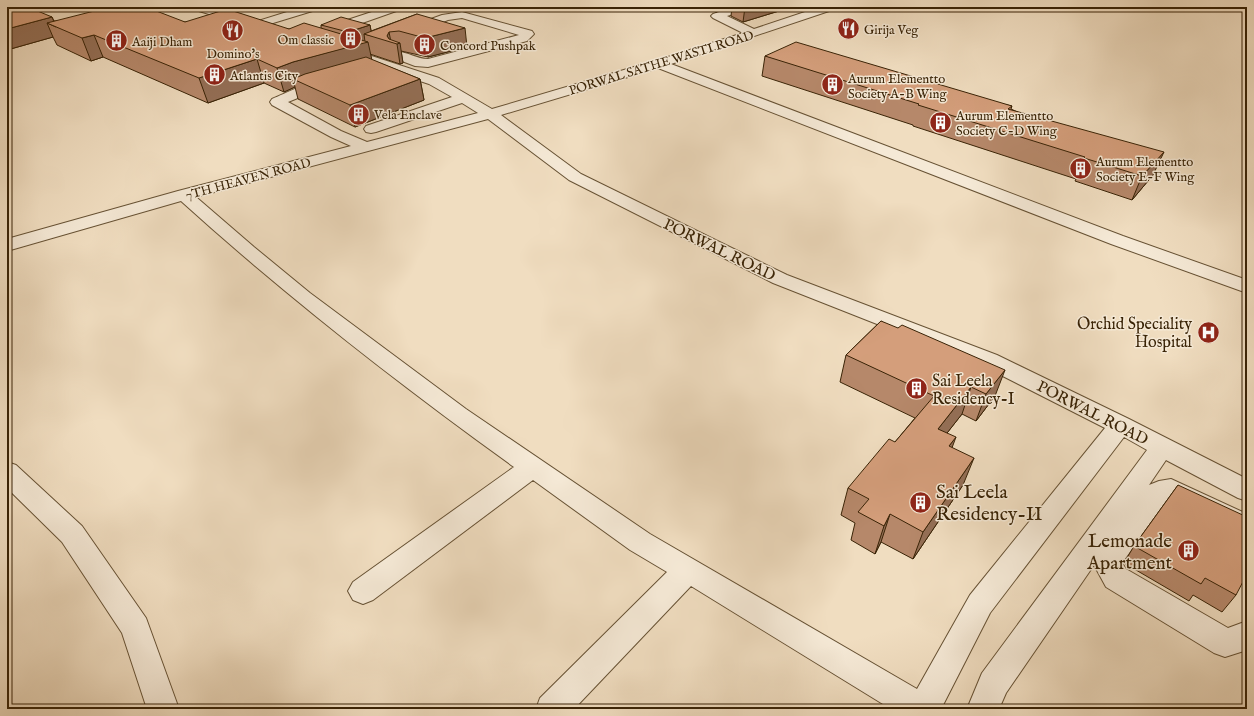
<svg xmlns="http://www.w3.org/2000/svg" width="1254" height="716" font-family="'IM FELL English',serif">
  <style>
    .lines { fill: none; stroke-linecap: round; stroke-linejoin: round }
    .minor-casing { stroke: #675234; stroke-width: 2 }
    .minor { fill: #f5e9d6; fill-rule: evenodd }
    .wall { fill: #b6886a; stroke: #392306 }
    .shaded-wall { fill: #946f56; stroke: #392306 }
    .building { fill: #d49e7b; stroke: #392306 }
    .labels { text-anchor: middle; stroke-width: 3; stroke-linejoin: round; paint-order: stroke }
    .far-poi-label { font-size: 13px; fill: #392306; stroke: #f5e9d6; text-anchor: start }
    .far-street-label { font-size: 13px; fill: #392306; stroke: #f5e9d6 }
    .street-label { font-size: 16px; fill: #392306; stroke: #f5e9d6 }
    .poi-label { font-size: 16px; fill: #392306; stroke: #f5e9d6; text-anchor: end }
    .near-poi-label { font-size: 19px; fill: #392306; stroke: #f5e9d6; text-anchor: start }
  </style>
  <rect width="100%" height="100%" fill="#f0ddc0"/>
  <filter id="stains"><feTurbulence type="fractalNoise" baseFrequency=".005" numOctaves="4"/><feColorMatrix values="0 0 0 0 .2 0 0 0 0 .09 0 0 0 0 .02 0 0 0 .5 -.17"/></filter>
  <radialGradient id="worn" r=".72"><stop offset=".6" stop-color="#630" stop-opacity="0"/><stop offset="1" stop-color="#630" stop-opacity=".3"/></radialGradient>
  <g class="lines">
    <defs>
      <path id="minor" d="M 190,7 L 208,7 L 247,19 L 249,21 L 247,23 L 243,24 L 192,9 Z
        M 303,7 L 321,7 L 319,9 L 260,27 L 252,27 L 250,25 L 252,23 Z
        M 387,7 L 404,7 L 402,9 L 331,34 L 323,34 L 321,31 L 323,28 Z
        M 734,7 L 751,7 L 749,9 L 727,16 L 754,29 L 820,7 L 837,7 L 835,9 L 671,64 L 1123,236 L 1247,280 L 1247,293 L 1111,244 L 658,68 L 501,115 L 581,174 L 787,275 L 997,355 L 1129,419 L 1247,479 L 1247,501 L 1238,498 L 1166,460 L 1149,485 L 1159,481 L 1171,479 L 1247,514 L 1247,537 L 1167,500 L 1122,563 L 1126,569 L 1228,628 L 1247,621 L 1247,650 L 1225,657 L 1214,653 L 1106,587 L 1094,565 L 1006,693 L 999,709 L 967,709 L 982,673 L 1147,450 L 1124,437 L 990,613 L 941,709 L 891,709 L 691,586 L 574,709 L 536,709 L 540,698 L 667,572 L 630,550 L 533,480 L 373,600 L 363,604 L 353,600 L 348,591 L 353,582 L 514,467 C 399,384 287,297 181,201 L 7,251 L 7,239 L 178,191 L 351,146 L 331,137 L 272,105 L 270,102 L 272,99 C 287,93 314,78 330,82 L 332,85 L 330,88 L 310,93 L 288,102 L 341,131 L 367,142 L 478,113 L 462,103 L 376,132 L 371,133 L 366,132 L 364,129 L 366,126 L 452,97 L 429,84 L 339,54 L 337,51 L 339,48 L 347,48 L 439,78 L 492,109 L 671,56 L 743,33 L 713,18 L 711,16 L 713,14 ZM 488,119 L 569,180 L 773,283 L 981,365 L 1105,428 L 970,595 L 917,689 L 650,534 L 466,409 L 310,293 L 254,247 L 196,197 Z
        M 1234,7 L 1247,7 L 1247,11 L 1236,9 Z
        M 462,12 L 532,31 L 534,34 L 527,41 L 428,67 L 415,66 L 394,58 L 392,55 L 394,52 C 405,50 416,59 428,59 L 519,35 L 462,18 L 448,20 L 410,35 L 406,34 L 404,31 L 406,28 L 442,15 Z
        M 7,462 L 16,465 L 82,526 L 146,618 L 179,709 L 147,709 L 122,633 L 62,542 L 7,488 Z"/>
    </defs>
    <use href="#minor" class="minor-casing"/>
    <use href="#minor" class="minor"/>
  </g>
  <path class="wall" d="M 7,7 L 52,17 L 54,21 L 185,22 L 289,29 L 321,29 L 321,25 L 370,25 L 371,31 L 417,14 L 467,47 L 428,57 L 401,51 L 403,63 L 400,64 L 370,54 L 372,60 L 420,79 L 424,100 L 355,127 L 298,99 L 295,87 L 284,92 L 264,83 L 208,103 L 103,57 L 91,61 L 57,45 L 53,37 L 7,50 Z
    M 705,7 L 729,7 L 716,12 Z
    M 732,7 L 792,7 L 743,22 L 731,16 Z
    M 765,56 L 1012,106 L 1011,109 L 1153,175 L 1132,200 L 1075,181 L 1076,179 L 913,126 L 913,125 L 762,76 Z
    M 881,321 L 995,396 L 976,421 L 962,414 L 947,433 L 963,485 L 913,559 L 881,542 L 875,554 L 851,540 L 855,523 L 841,515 L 848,488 L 895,442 L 915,418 L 840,382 L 846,355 Z
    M 1178,485 L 1236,595 L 1222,612 L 1193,595 L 1189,601 L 1124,563 L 1134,546 Z"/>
  <path class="shaded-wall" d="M 259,7 L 265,7 L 259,9 Z
    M 716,7 L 729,7 L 716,12 Z
    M 745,7 L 792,7 L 743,22 Z
    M 52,17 L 56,27 L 47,23 L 53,37 L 7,50 L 7,29 Z
    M 370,25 L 372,36 L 364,34 L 365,42 L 368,42 L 373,65 L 293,79 L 295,87 L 284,92 L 277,68 L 293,62 L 351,46 L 348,32 Z
    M 465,28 L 467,47 L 428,57 L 425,38 Z
    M 389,32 L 391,42 L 387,36 Z
    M 94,35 L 103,57 L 91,61 L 82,38 Z
    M 400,43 L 403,63 L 400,64 L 397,44 Z
    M 257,59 L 264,83 L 208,103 L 199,78 Z
    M 420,79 L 424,100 L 355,127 L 350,105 Z
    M 1164,152 L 1153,175 L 1132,200 L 1142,176 Z
    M 1005,370 L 995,396 L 976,421 L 986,394 Z
    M 971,387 L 962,414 L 929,456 L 938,429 Z
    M 956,437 L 946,464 L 949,446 Z
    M 974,458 L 963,485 L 913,559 L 923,532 Z
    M 890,514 L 881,542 L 875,554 L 884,526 Z"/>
  <path class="building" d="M 7,7 L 28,7 L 52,17 L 7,29 Z
    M 110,7 L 146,7 L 185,22 L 227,9 L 289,29 L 304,23 L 368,42 L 293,62 L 277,68 L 257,59 L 199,78 L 94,35 L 82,38 L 47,23 Z
    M 417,14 L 465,28 L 425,38 L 399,31 L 389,32 L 387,36 L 389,39 L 400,43 L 397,44 L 364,34 Z
    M 341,17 L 370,25 L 348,32 L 321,25 Z
    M 796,42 L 1012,106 L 1008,109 L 1164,152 L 1142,176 L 1084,158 L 1085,157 L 918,105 L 919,104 L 765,56 Z
    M 366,57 L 420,79 L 350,105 L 293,79 L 305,74 Z
    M 881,321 L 898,328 L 902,325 L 1005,370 L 986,394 L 971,387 L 938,429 L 956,437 L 949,446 L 974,458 L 923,532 L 890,514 L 884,526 L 858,512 L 869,499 L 848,488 L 889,439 L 895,442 L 934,396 L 846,355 Z
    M 1178,485 L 1247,517 L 1247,574 L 1236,595 L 1205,578 L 1201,584 L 1134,546 Z"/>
  <defs>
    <symbol id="restaurant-disc" viewBox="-11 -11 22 22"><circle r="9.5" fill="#8f2418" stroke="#f5e9d6"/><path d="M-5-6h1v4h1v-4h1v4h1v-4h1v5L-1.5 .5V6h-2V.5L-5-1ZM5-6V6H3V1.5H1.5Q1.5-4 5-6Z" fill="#fff"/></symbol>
    <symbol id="building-disc" viewBox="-11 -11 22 22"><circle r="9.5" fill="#8f2418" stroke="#f5e9d6"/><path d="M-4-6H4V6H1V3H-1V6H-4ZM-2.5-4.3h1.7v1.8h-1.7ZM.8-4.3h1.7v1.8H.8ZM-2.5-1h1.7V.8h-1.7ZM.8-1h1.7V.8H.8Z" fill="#fff"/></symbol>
    <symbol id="hospital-disc" viewBox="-11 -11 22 22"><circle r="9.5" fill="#8f2418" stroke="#f5e9d6"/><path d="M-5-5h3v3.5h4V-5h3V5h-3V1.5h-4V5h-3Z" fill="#fff"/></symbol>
  </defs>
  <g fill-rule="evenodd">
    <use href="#restaurant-disc" x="836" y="16" width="25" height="25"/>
    <use href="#restaurant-disc" x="220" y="18" width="25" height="25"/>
    <use href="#building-disc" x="338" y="26" width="25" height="25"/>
    <use href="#building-disc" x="104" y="28" width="25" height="25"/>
    <use href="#building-disc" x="412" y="32" width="25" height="25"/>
    <use href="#building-disc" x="202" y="62" width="25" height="25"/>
    <use href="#building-disc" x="820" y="72" width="25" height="25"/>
    <use href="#building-disc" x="346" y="102" width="25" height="25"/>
    <use href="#building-disc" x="928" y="110" width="25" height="25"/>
    <use href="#building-disc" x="1068" y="156" width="25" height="25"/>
    <use href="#hospital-disc" x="1196" y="320" width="25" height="25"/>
    <use href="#building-disc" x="904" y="376" width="25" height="25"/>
    <use href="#building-disc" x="908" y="490" width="25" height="25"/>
    <use href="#building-disc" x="1176" y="538" width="25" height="25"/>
  </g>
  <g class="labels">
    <g class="far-poi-label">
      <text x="864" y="34">Girija Veg</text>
      <text x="334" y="44" text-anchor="end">Om classic</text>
      <text x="132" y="46">Aaiji Dham</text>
      <text x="440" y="50">Concord Pushpak</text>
      <text x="233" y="58" text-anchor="middle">Domino's</text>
      <text x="230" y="80">Atlantis City</text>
      <text x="848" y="83">Aurum Elementto<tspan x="848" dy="15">Society A-B Wing</tspan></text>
      <text x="374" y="119">Vela Enclave</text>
      <text x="956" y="120">Aurum Elementto<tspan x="956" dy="15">Society C-D Wing</tspan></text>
      <text x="1096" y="166">Aurum Elementto<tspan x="1096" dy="15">Society E-F Wing</tspan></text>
    </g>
    <g class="far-street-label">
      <text transform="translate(661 62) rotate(-17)" y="5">PORWAL SATHE WASTI ROAD</text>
      <text transform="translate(248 178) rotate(-15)" y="5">7TH HEAVEN ROAD</text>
    </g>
    <g class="street-label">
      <text transform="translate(720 249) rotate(26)" y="6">PORWAL ROAD</text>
      <text transform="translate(1093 412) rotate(27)" y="6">PORWAL ROAD</text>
    </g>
    <g class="poi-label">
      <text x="1192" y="329">Orchid Speciality<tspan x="1192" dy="18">Hospital</tspan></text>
      <text x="932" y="386" text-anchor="start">Sai Leela<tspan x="932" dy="18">Residency-I</tspan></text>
    </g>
    <g class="near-poi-label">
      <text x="936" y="498">Sai Leela<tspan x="936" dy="22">Residency-II</tspan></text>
      <text x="1172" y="547" text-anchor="end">Lemonade<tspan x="1172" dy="22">Apartment</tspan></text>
    </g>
  </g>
  <rect width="1254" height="716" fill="none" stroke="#f0ddc0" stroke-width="24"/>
  <rect x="8" y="8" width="1238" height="700" fill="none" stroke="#392306" stroke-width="2"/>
  <rect x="12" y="12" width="1230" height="692" fill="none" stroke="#392306"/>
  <rect width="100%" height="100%" filter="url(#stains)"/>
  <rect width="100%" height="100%" fill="url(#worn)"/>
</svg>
